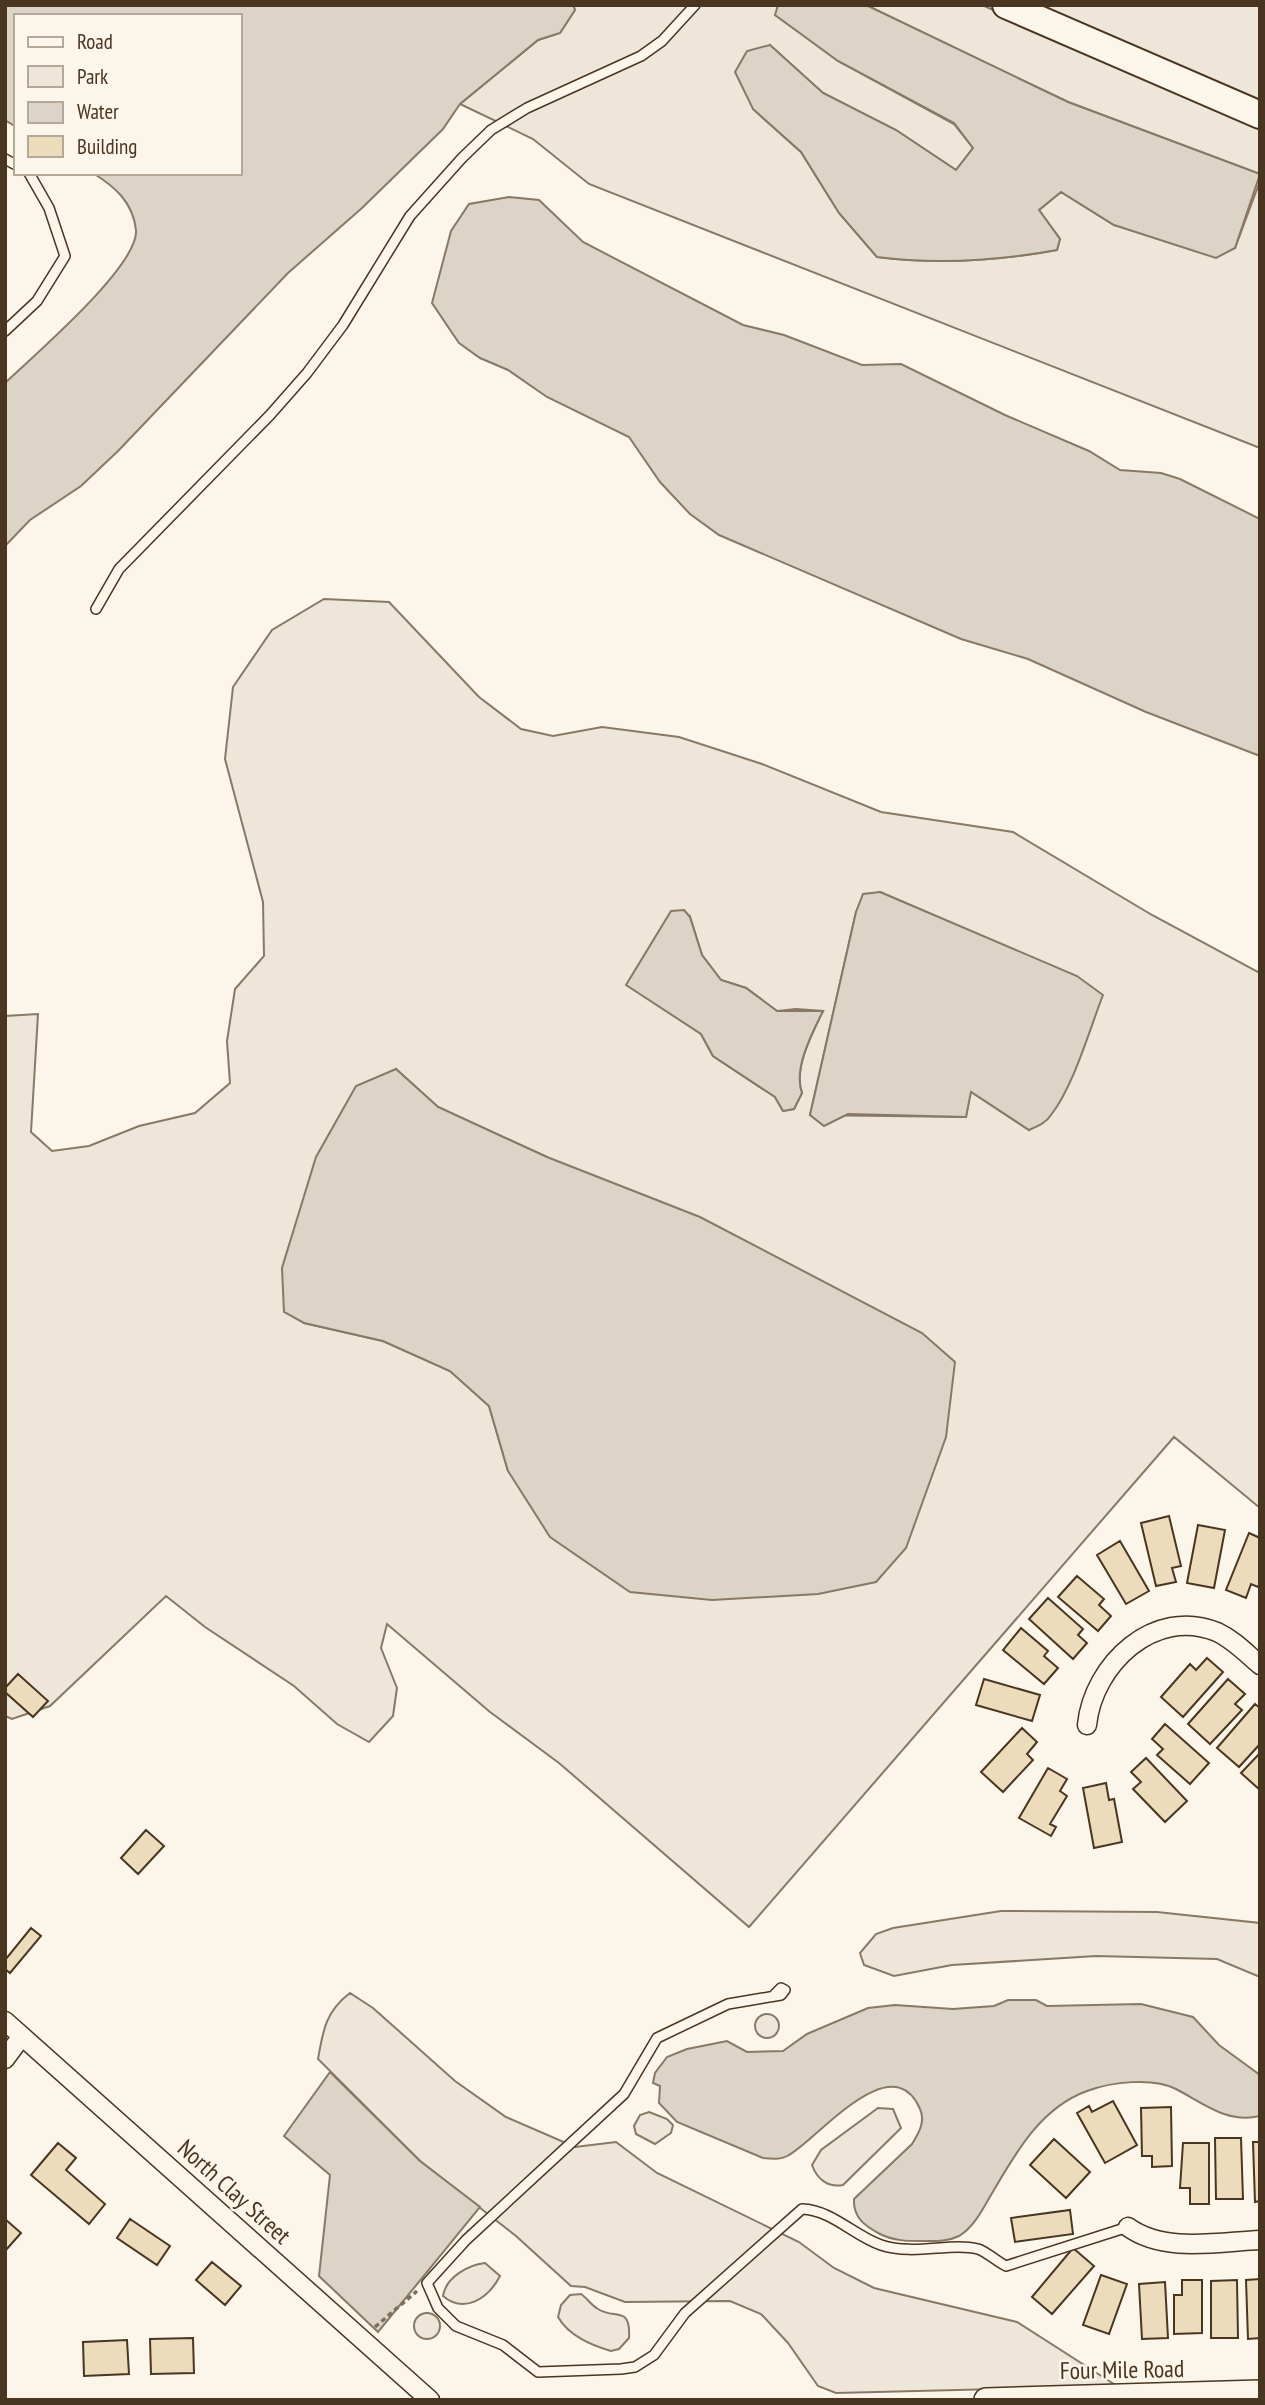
<svg xmlns="http://www.w3.org/2000/svg" width="1265" height="2405" font-family="'PT Sans Narrow',sans-serif">
  <style>
    .green { fill: #ede6d9; stroke: #887966; stroke-width: 2; fill-rule: evenodd }
    .water { fill: #dcd4c6; stroke: #887966; stroke-width: 2 }
    .building { fill: #ecdcbc; stroke: #4a3520; stroke-width: 2 }
    .lines { fill: none; stroke-linecap: round; stroke-linejoin: round }
    .service-casing { stroke: #4a3520; stroke-width: 12 }
    .minor-casing { stroke: #4a3520; stroke-width: 21 }
    .secondary-casing { stroke: #4a3520; stroke-width: 26 }
    .primary-casing { stroke: #4a3520; stroke-width: 30 }
    .path { stroke: #7f6f5c; stroke-width: 3.5; stroke-dasharray: 5 3.5; stroke-linecap: butt }
    .service { stroke: #fbf6e9; stroke-width: 9 }
    .minor { stroke: #fbf6e9; stroke-width: 18 }
    .secondary { stroke: #fbf6e9; stroke-width: 23 }
    .primary { stroke: #fbf6e9; stroke-width: 26 }
    .labels { text-anchor: middle; stroke-width: 5; stroke-linejoin: round; paint-order: stroke }
    .street-label { font-size: 24px; fill: #4a3520; stroke: #fbf6e9 }
  </style>
  <rect width="100%" height="100%" fill="#fbf6e9"/>
  <path class="green" d="M 573,5 L 778,5 L 776,15 L 838,61 L 954,124 L 973,148 L 956,170 L 896,130 L 823,93 L 770,45 L 753,109 L 801,152 L 839,213 L 877,257 C 938,265 997,261 1057,250 L 1060,239 L 1039,210 L 1061,192 L 1114,225 L 1235,248 L 1260,181 L 1260,448 L 589,184 L 533,139 L 460,104 L 538,40 L 560,33 L 575,10 Z
    M 866,5 L 982,5 L 1260,125 L 1260,174 L 1068,102 Z
    M 1030,5 L 1260,5 L 1260,104 Z
    M 324,599 L 389,602 L 479,697 L 521,729 L 553,736 L 602,727 L 679,737 L 762,764 L 881,812 L 1013,832 L 1152,915 L 1260,973 L 1260,1508 L 1174,1437 L 749,1927 L 559,1763 L 490,1712 L 387,1624 L 381,1648 L 397,1688 L 393,1716 L 369,1742 L 337,1724 L 294,1686 L 205,1627 L 166,1596 L 50,1706 L 12,1719 L 5,1716 L 5,1016 L 38,1014 L 31,1132 L 52,1151 L 89,1146 L 139,1126 L 195,1113 L 230,1083 L 227,1041 L 235,989 L 264,956 L 263,902 L 225,759 L 233,687 L 272,630 ZM 880,892 L 1029,957 L 1029,1130 L 970,1091 L 966,1117 L 810,1115 L 856,912 ZM 690,917 L 702,955 L 721,980 L 746,988 L 777,1011 L 796,1009 L 823,1011 C 812,1034 793,1069 802,1093 L 794,1109 L 783,1111 L 775,1097 L 713,1056 L 701,1034 L 666,1010 ZM 396,1069 L 438,1107 L 547,1157 L 508,1471 L 489,1406 L 450,1371 L 383,1341 L 304,1323 Z
    M 1001,1911 L 1157,1912 L 1260,1923 L 1260,1977 L 1217,1959 L 1096,1956 L 952,1965 L 894,1976 L 864,1965 L 860,1953 L 876,1934 L 893,1928 Z
    M 350,1993 L 373,2008 L 455,2081 L 506,2117 L 575,2147 L 616,2142 L 657,2173 L 799,2242 L 834,2268 L 874,2288 L 1017,2322 L 1117,2386 L 836,2393 L 818,2386 L 788,2343 L 761,2314 L 730,2301 L 625,2302 L 585,2287 L 571,2286 L 516,2236 L 420,2161 L 318,2059 C 323,2030 326,2011 350,1993 Z
    M755 2026a12 12 0 1 1 24 0a12 12 0 1 1-24 0Z
    M 878,2108 L 893,2109 L 901,2128 L 843,2185 C 828,2188 817,2179 812,2165 L 821,2150 Z
    M 649,2112 L 667,2119 L 673,2125 L 671,2133 L 655,2144 L 636,2134 L 634,2126 L 640,2115 Z
    M 485,2263 L 500,2276 C 488,2299 464,2314 443,2296 C 446,2277 468,2265 485,2263 Z
    M 581,2294 C 587,2298 591,2305 598,2309 C 615,2320 631,2305 629,2338 L 619,2349 L 611,2351 C 591,2345 569,2336 558,2317 L 561,2305 L 570,2295 Z
    M414 2326a13 13 0 1 1 26 0a13 13 0 1 1-26 0Z"/>
  <path class="water" d="M 5,5 L 573,5 L 575,10 L 560,33 L 538,40 L 460,104 L 443,129 L 362,208 L 288,273 L 118,451 L 81,486 L 30,520 L 5,546 L 5,383 C 33,356 139,266 136,230 C 133,202 115,187 93,173 L 240,173 L 240,16 L 16,16 L 16,127 L 5,120 Z
    M 778,5 L 866,5 L 1068,102 L 1260,174 L 1235,248 L 1216,258 L 1114,225 L 1061,192 L 1039,210 L 1060,239 L 1057,250 C 997,261 938,265 877,257 L 839,213 L 801,152 L 753,109 L 735,72 L 747,51 L 770,45 L 823,93 L 896,130 L 956,170 L 973,148 L 954,123 L 838,61 L 775,15 Z
    M 509,197 L 539,200 L 583,242 L 743,325 L 784,335 L 862,365 L 901,364 L 1005,415 L 1089,451 L 1120,470 L 1161,473 L 1180,479 L 1260,519 L 1260,756 L 1146,712 L 1028,659 L 961,639 L 719,535 L 690,514 L 660,482 L 629,437 L 547,397 L 508,370 L 480,358 L 459,343 L 432,303 L 451,231 L 469,204 Z
    M 880,892 L 1077,976 L 1103,995 C 1089,1031 1074,1085 1051,1115 C 1046,1123 1038,1126 1029,1130 L 971,1092 L 966,1117 L 848,1114 L 824,1126 L 810,1115 L 856,912 L 863,894 Z
    M 684,910 L 690,917 L 702,955 L 721,980 L 746,988 L 777,1011 L 823,1011 C 812,1033 793,1069 802,1093 L 794,1109 L 783,1111 L 775,1097 L 713,1056 L 701,1034 L 626,985 L 671,911 Z
    M 396,1069 L 438,1107 L 547,1157 L 700,1217 L 922,1333 L 955,1362 L 946,1437 L 906,1548 L 876,1582 L 818,1594 L 712,1600 L 630,1592 L 550,1537 L 508,1471 L 489,1406 L 450,1371 L 383,1341 L 304,1323 L 284,1312 L 282,1268 L 316,1157 L 356,1086 Z
    M 1008,2000 L 1036,2000 L 1047,2006 L 1141,2004 L 1193,2017 L 1219,2045 L 1260,2075 L 1260,2116 C 1227,2124 1203,2103 1176,2089 C 1153,2077 1111,2082 1087,2091 C 1040,2108 1015,2154 991,2195 C 982,2210 974,2227 959,2236 C 947,2242 934,2241 922,2241 C 907,2241 894,2241 880,2234 C 865,2226 853,2218 854,2199 L 912,2144 C 918,2134 926,2122 920,2109 C 892,2044 816,2141 789,2155 C 781,2160 772,2159 763,2158 L 677,2122 L 659,2103 L 660,2086 L 653,2083 L 655,2073 L 667,2057 L 687,2049 L 727,2041 L 747,2052 L 783,2051 L 807,2034 L 868,2008 L 895,2005 L 953,2009 L 994,2006 Z
    M 330,2072 L 420,2161 L 480,2207 L 378,2332 L 319,2276 L 330,2175 L 284,2136 Z"/>
  <path class="building" d="M 1169,1516 L 1181,1566 L 1172,1568 L 1176,1582 L 1156,1586 L 1141,1523 Z
    M 1198,1525 L 1225,1530 L 1214,1588 L 1187,1583 Z
    M 1249,1533 L 1260,1538 L 1260,1583 L 1258,1587 L 1251,1584 L 1246,1598 L 1226,1590 Z
    M 1120,1541 L 1149,1591 L 1126,1604 L 1097,1555 Z
    M 1077,1576 L 1104,1599 L 1099,1605 L 1111,1616 L 1098,1631 L 1058,1597 Z
    M 1048,1598 L 1083,1629 L 1078,1635 L 1087,1643 L 1073,1659 L 1029,1619 Z
    M 1021,1628 L 1048,1651 L 1044,1656 L 1058,1668 L 1044,1684 L 1003,1650 Z
    M 1207,1658 L 1223,1672 L 1183,1717 L 1161,1697 L 1190,1664 L 1196,1670 Z
    M 18,1674 L 48,1701 L 33,1717 L 5,1692 L 5,1688 Z
    M 984,1679 L 1040,1695 L 1032,1721 L 976,1705 Z
    M 1228,1679 L 1245,1694 L 1235,1704 L 1242,1710 L 1210,1744 L 1188,1724 Z
    M 1255,1704 L 1260,1708 L 1260,1744 L 1239,1767 L 1217,1748 Z
    M 1165,1724 L 1209,1763 L 1190,1784 L 1157,1755 L 1163,1749 L 1152,1739 Z
    M 1022,1728 L 1037,1742 L 1027,1754 L 1033,1760 L 1003,1792 L 981,1772 Z
    M 1260,1753 L 1260,1790 L 1241,1773 Z
    M 1146,1758 L 1187,1801 L 1165,1822 L 1133,1789 L 1141,1782 L 1131,1772 Z
    M 1048,1768 L 1067,1779 L 1060,1791 L 1067,1796 L 1050,1824 L 1056,1827 L 1051,1836 L 1019,1818 Z
    M 1106,1783 L 1109,1800 L 1114,1799 L 1122,1842 L 1094,1848 L 1083,1788 Z
    M 146,1830 L 164,1846 L 138,1874 L 121,1858 Z
    M 31,1928 L 41,1936 L 10,1973 L 5,1969 L 5,1960 Z
    M 1113,2101 L 1137,2145 L 1105,2163 L 1077,2113 L 1089,2106 L 1092,2112 Z
    M 1171,2107 L 1172,2166 L 1152,2167 L 1152,2156 L 1142,2156 L 1141,2108 Z
    M 1215,2138 L 1241,2138 L 1243,2199 L 1216,2199 Z
    M 1054,2139 L 1090,2172 L 1066,2198 L 1030,2165 Z
    M 1253,2142 L 1260,2142 L 1260,2201 L 1255,2202 Z
    M 58,2143 L 76,2158 L 66,2170 L 105,2204 L 89,2224 L 31,2175 Z
    M 1183,2143 L 1209,2143 L 1209,2204 L 1190,2204 L 1190,2188 L 1180,2188 Z
    M 1070,2210 L 1073,2234 L 1015,2242 L 1011,2218 Z
    M 5,2219 L 21,2233 L 5,2251 Z
    M 130,2219 L 170,2246 L 157,2265 L 117,2238 Z
    M 1073,2248 L 1094,2266 L 1052,2314 L 1032,2297 Z
    M 212,2262 L 241,2286 L 225,2305 L 196,2280 Z
    M 1101,2275 L 1127,2284 L 1109,2334 L 1083,2325 Z
    M 1260,2279 L 1260,2338 L 1248,2339 L 1246,2280 Z
    M 1182,2280 L 1202,2280 L 1202,2333 L 1174,2334 L 1174,2295 L 1182,2295 Z
    M 1237,2280 L 1238,2338 L 1211,2338 L 1211,2281 Z
    M 1165,2282 L 1168,2338 L 1142,2339 L 1139,2284 Z
    M 193,2338 L 194,2373 L 151,2374 L 150,2339 Z
    M 127,2340 L 129,2374 L 84,2376 L 83,2342 Z"/>
  <g class="lines">
    <defs>
      <path id="service" d="M 5,159 L 16,165
        M 5,331 L 37,301 L 65,256 L 49,208 L 29,173
        M 96,609 L 119,569 L 270,415 L 307,373 L 343,325 L 410,216 L 462,158 L 491,130 L 527,108 L 641,56 L 662,41 L 695,5
        M 775,1994 L 781,1988 L 785,1990 L 781,1995 L 728,2004 L 657,2038 L 624,2094 L 466,2240 L 427,2283 L 438,2308 L 456,2326 L 503,2345 L 538,2372 L 621,2369 L 635,2367 L 654,2355 L 685,2313 L 802,2209 C 832,2210 854,2236 881,2245 C 915,2256 950,2242 978,2249 C 987,2252 996,2261 1006,2266 L 1128,2227"/>
      <path id="minor" d="M 1087,1725 C 1093,1665 1154,1606 1217,1632 C 1234,1640 1246,1653 1260,1665
        M 5,2021 L 430,2400
        M 5,2059 L 22,2036
        M 1128,2227 C 1164,2253 1217,2242 1260,2240"/>
      <path id="secondary" d="M 986,2400 L 1260,2392"/>
      <path id="primary" d="M 1006,5 L 1260,115"/>
    </defs>
    <use href="#service" class="service-casing"/>
    <use href="#minor" class="minor-casing"/>
    <use href="#secondary" class="secondary-casing"/>
    <use href="#primary" class="primary-casing"/>
    <path class="path" d="M 375,2327 L 417,2291"/>
    <use href="#service" class="service"/>
    <use href="#minor" class="minor"/>
    <use href="#secondary" class="secondary"/>
    <use href="#primary" class="primary"/>
  </g>
  <g class="labels">
    <g class="street-label">
      <text transform="translate(234 2192) rotate(42)" y="8">North Clay Street</text>
      <text transform="translate(1122 2370) rotate(-1)" y="8">Four Mile Road</text>
    </g>
  </g>
  <rect width="1265" height="2405" fill="none" stroke="#4a3520" stroke-width="14"/>
  <rect x="14" y="14" width="228" height="161" fill="#fbf6e9" stroke="#b4a999" stroke-width="2"/>
  <rect x="28" y="37" width="35" height="10" fill="#fbf6e9" stroke="#b4a999" stroke-width="2"/>
  <text x="77" y="49" font-size="21" fill="#4a3520">Road</text>
  <rect x="28" y="66" width="35" height="21" fill="#ede6d9" stroke="#b4a999" stroke-width="2"/>
  <text x="77" y="84" font-size="21" fill="#4a3520">Park</text>
  <rect x="28" y="102" width="35" height="21" fill="#dcd4c6" stroke="#b4a999" stroke-width="2"/>
  <text x="77" y="119" font-size="21" fill="#4a3520">Water</text>
  <rect x="28" y="136" width="35" height="21" fill="#ecdcbc" stroke="#b4a999" stroke-width="2"/>
  <text x="77" y="154" font-size="21" fill="#4a3520">Building</text>
</svg>
